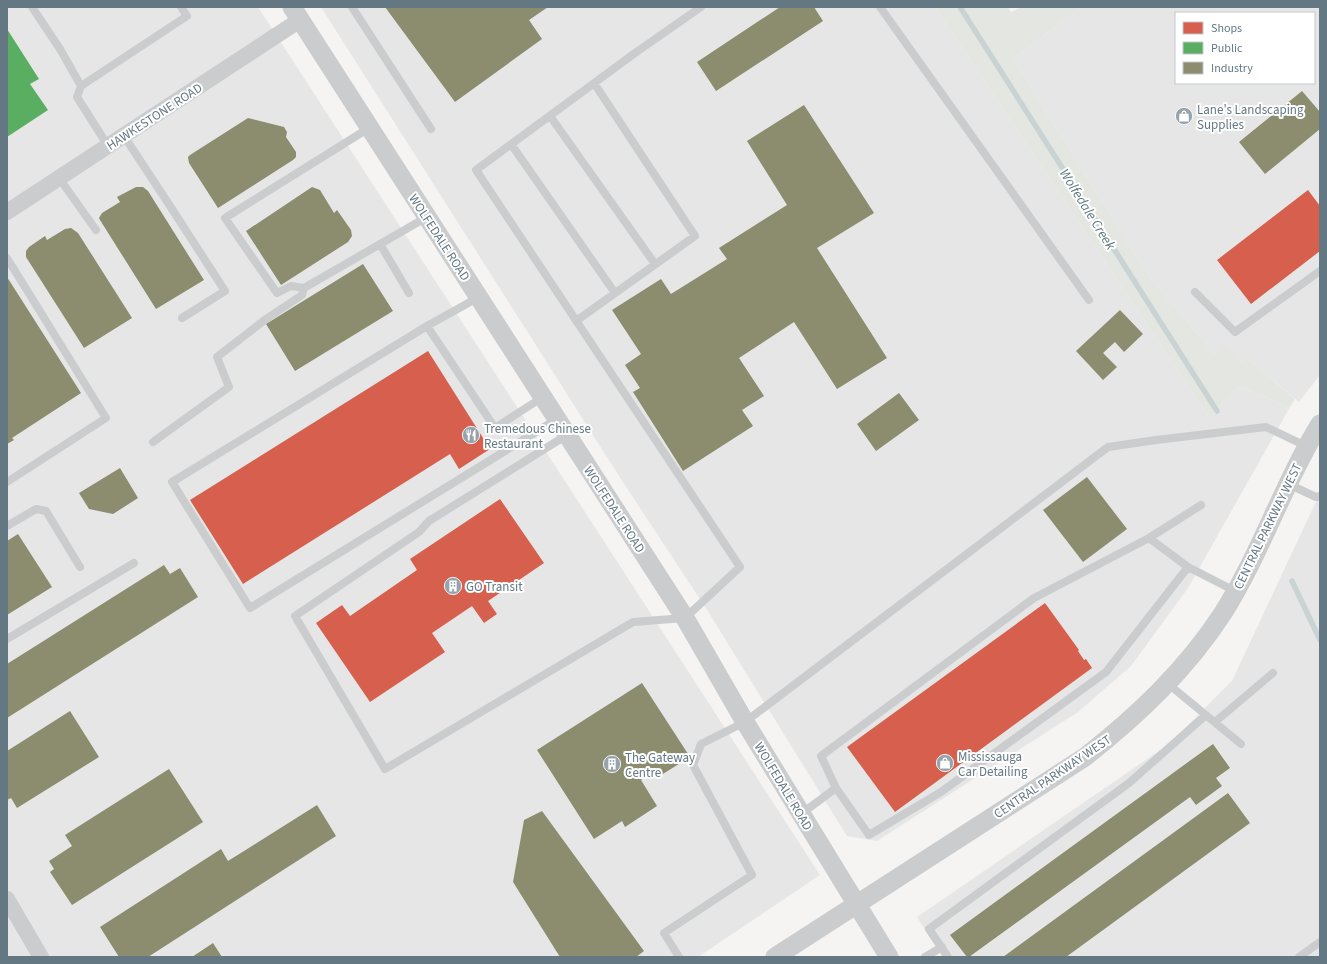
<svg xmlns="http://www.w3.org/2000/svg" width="1327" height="964" font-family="'Source Sans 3',sans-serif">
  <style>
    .built { fill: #e5e6e5; fill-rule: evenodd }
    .green { fill: #e4e7e1 }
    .shops { fill: #d6604d }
    .public { fill: #5aae61 }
    .industry { fill: #8c8c6e }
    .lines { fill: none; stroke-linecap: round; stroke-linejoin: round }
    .stream { stroke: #c9d3d4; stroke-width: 5.5 }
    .service { stroke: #cacccd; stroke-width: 8 }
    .minor { stroke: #cacccd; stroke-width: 16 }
    .tertiary { stroke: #cacccd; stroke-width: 19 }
    .labels { text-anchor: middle; stroke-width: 4; stroke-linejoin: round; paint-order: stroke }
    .poi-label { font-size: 13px; fill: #647884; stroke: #fff; text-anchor: start }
    .street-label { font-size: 13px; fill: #647884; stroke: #fff }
    .water-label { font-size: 14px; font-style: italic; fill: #5f7b80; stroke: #fff }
  </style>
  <rect width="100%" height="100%" fill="#f5f4f3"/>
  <path class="built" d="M 7,7 L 258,7 L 820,875 L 698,957 L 7,957 Z
    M 321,7 L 935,7 L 1209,417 L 1238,386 L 1290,407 L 1188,588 L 1131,666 L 1078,712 L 877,841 L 847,836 L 709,613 L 619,476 Z
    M 1081,7 L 1320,7 L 1320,375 L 1299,402 L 1247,358 L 1239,362 L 1215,355 L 1148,275 L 1013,59 ZM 1176,13 L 1314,13 L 1314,83 L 1176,83 Z
    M 1320,493 L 1320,957 L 942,957 L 917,917 L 1169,744 L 1232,681 Z"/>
  <path class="green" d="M 935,7 L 1008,7 L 1011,12 L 1021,7 L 1081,7 L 1013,59 L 1148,275 L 1215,355 L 1225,346 L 1239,362 L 1247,358 L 1295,399 L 1290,407 L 1238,386 L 1209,417 Z"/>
  <path class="shops" d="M 1308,190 L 1320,206 L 1320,251 L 1251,304 L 1217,260 Z
    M 428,351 L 490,449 L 459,469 L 450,454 L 243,584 L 190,500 Z
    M 500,499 L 544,563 L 488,601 L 497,614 L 484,623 L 472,606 L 432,633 L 445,652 L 370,702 L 316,623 L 342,605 L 350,616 L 417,570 L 410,559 Z
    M 1045,603 L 1079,650 L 1078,651 L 1084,660 L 1086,659 L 1092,668 L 895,812 L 847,747 Z"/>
  <path class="public" d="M 7,29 L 39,79 L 30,84 L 48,110 L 7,137 Z"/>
  <path class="industry" d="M 385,7 L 548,7 L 529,20 L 542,39 L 455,102 Z
    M 780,7 L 814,7 L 823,21 L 716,91 L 697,62 Z
    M 1302,91 L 1320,112 L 1320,129 L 1265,174 L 1239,142 Z
    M 804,105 L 874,213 L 817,248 L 887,358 L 837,389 L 794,322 L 739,358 L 764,396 L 742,410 L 753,426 L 683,471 L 633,392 L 640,388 L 625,365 L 641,354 L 612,310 L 661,279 L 671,294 L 727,259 L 719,248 L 787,205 L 747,141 Z
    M 248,118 L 284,127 L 287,132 L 286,137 L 296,152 L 296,157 L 293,160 L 218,208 L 189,163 L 188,157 L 190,155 Z
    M 136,187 L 143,187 L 148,191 L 204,280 L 156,309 L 100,220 L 99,218 L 102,213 L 120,202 L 117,197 Z
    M 312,187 L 320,190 L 334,213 L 337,210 L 351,230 L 352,236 L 348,242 L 281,285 L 246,231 Z
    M 71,228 L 78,233 L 132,318 L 84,348 L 26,257 L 26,251 L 29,247 L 45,236 L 47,240 L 65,229 Z
    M 363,264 L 393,311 L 295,371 L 266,324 Z
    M 7,277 L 81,393 L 12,438 L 14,440 L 7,444 Z
    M 1120,310 L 1143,334 L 1124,352 L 1115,342 L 1103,353 L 1117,367 L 1103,380 L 1076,351 Z
    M 899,393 L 919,420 L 876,451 L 857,424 Z
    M 120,468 L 138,498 L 113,514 L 89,509 L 79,493 Z
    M 1087,477 L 1127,529 L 1083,562 L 1043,510 Z
    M 18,534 L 52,587 L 7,615 L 7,541 Z
    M 164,565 L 170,574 L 180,568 L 198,597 L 7,718 L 7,664 Z
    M 642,683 L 690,757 L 658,777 L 654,771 L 641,780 L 657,806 L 625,827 L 622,821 L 594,839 L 537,750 Z
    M 70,711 L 99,757 L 17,808 L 11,798 L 7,800 L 7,751 Z
    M 1213,744 L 1230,768 L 1216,778 L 1222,786 L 1196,805 L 1190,797 L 969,957 L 967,957 L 950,935 Z
    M 169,769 L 203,822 L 72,905 L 50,872 L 54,869 L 49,861 L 72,846 L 65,835 Z
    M 1228,793 L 1250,823 L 1066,957 L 1003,957 Z
    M 317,805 L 336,836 L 148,957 L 119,957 L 100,927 L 221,849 L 228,861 Z
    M 542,811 L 644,951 L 636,957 L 560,957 L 513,882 L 524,820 Z
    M 213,943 L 222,957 L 192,957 Z"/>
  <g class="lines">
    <path class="stream" d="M 960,7 L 1217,411
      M 1292,581 L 1320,640"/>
    <path class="service" d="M 32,7 L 60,49 L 81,86
      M 352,7 L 431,129
      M 880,7 L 1089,300
      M 550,116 L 655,264
      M 124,136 L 172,209 L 225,291 L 182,318
      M 511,144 L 615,293
      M 108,146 L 77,97 L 81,86 L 187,16 L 181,7
      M 59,178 L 96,230
      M 380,244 L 409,293
      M 7,258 L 106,418 L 7,482
      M 304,288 L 291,286 L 277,293 L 225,218 L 369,128
      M 1195,292 L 1235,332 L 1320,271
      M 479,297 L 427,326 L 172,482 L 250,608 L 557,419
      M 576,321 L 695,236 L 594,83
      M 427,326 L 495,428 L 543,397
      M 567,435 L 429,521 L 419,532 L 295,616 L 385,769 L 633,622 L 685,618 L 740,567 L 476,170 L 635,53 L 701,7
      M 153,442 L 229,387 L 217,357 L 266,319 L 302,295 L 304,288 L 427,217
      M 1288,484 L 1316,497 L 1320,496
      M 7,526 L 36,509 L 46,511 L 80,567
      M 1149,538 L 1201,505
      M 7,639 L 134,563
      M 1167,683 L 1241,744
      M 1215,722 L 1273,673
      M 836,788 L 869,835 L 941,792 L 1106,672 L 1188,567
      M 801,814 L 836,788 L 821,756 L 1034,598 L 1149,538 L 1188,567 L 1235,591
      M 679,957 L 664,933 L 752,875 L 693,765 L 701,744 L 745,722 L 1108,447 L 1156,440 L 1266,427 L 1306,446
      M 925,957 L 942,947
      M 948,957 L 929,929 L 1129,783 L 1206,715
      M 1299,957 L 1320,942"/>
    <path class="minor" d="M 7,212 L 300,20
      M 7,899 L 41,957"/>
    <path class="tertiary" d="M 292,7 L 685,618 L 745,722 L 889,957
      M 775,957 L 1085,757 C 1138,715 1186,670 1223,613 C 1261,553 1283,484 1320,424"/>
  </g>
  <defs>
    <symbol id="shop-disc" viewBox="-11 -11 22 22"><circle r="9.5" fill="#97a3ab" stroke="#fff"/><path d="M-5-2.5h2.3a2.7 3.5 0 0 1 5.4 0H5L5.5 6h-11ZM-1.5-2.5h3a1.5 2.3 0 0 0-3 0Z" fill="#fff"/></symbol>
    <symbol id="restaurant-disc" viewBox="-11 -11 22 22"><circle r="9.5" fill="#97a3ab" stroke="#fff"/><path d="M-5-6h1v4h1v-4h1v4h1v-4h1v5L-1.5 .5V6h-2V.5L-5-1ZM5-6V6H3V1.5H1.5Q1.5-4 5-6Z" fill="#fff"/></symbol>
    <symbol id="building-disc" viewBox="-11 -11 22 22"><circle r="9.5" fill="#97a3ab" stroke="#fff"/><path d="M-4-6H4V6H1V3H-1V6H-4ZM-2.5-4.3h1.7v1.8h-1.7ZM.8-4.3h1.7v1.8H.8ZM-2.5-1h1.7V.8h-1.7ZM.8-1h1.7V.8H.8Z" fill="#fff"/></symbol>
  </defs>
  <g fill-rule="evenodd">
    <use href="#shop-disc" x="1174" y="106" width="20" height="20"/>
    <use href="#restaurant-disc" x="461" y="425" width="20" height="20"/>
    <use href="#building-disc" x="443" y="576" width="20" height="20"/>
    <use href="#shop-disc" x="935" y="753" width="20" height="20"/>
    <use href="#building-disc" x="602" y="754" width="20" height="20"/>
  </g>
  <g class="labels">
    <g class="poi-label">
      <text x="1197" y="114">Lane's Landscaping<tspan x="1197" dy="15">Supplies</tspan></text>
      <text x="484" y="433">Tremedous Chinese<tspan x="484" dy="15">Restaurant</tspan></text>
      <text x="466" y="591">GO Transit</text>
      <text x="958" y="761">Mississauga<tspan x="958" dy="15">Car Detailing</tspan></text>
      <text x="625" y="762">The Gateway<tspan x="625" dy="15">Centre</tspan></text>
    </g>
    <g class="street-label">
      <text transform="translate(154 116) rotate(-33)" y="5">HAWKESTONE ROAD</text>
      <text transform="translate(440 237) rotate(57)" y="5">WOLFEDALE ROAD</text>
      <text transform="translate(615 509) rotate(57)" y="5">WOLFEDALE ROAD</text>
      <text transform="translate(1267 526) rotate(-64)" y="5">CENTRAL PARKWAY WEST</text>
      <text transform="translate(1052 776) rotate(-34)" y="5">CENTRAL PARKWAY WEST</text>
      <text transform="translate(784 786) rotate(59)" y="5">WOLFEDALE ROAD</text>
    </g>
    <g class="water-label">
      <text transform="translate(1088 209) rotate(58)" y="5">Wolfedale Creek</text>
    </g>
  </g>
  <rect width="1327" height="964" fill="none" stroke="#647884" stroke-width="16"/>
  <rect x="1175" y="12" width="140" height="72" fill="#ffffff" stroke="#c1c9ce"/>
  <rect x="1183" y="22" width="20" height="12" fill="#d6604d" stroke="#c1c9ce"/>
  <text x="1211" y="32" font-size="12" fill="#647884">Shops</text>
  <rect x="1183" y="42" width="20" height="12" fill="#5aae61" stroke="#c1c9ce"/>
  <text x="1211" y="52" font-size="12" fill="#647884">Public</text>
  <rect x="1183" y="62" width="20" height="12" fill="#8c8c6e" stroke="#c1c9ce"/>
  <text x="1211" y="72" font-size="12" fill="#647884">Industry</text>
</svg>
